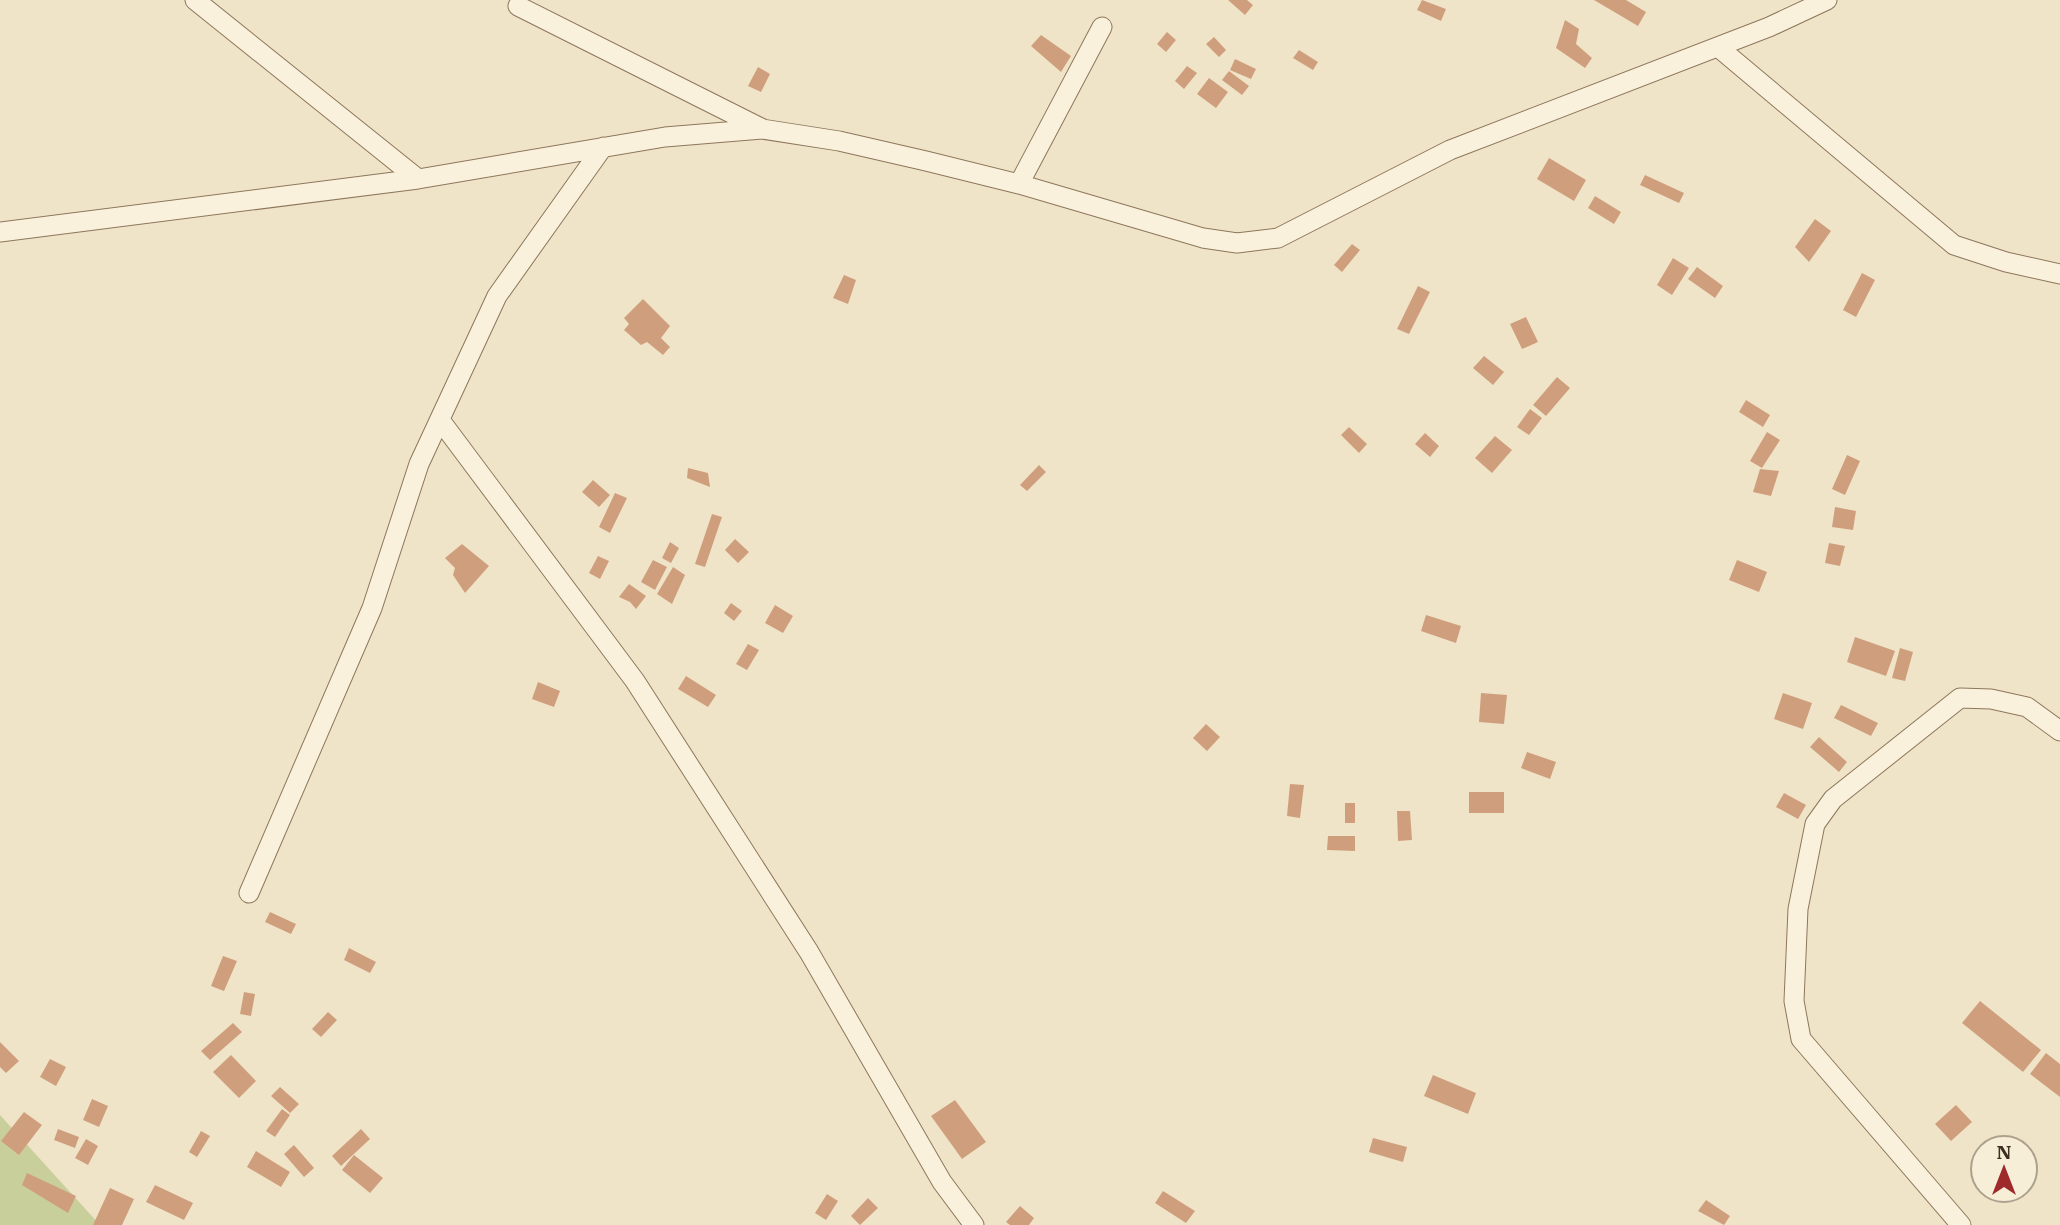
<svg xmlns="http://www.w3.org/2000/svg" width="2060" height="1225" font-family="'IBM Plex Serif',serif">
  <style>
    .green { fill: #c9cf9b }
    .building { fill: #cf9f7d }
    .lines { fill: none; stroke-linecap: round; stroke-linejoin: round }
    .street-casing { stroke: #8d765c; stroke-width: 21 }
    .street { stroke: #faf1dc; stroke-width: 19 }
  </style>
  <rect width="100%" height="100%" fill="#f0e4c8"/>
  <path class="green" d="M 0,1115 L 100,1225 L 0,1225 Z"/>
  <path class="building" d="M 1228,0 L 1247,0 L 1253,5 L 1245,15 Z
    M 1422,0 L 1446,9 L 1441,21 L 1417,10 Z
    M 1594,0 L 1626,0 L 1646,12 L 1638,26 Z
    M 1565,20 L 1579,29 L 1576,44 L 1592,58 L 1585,68 L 1556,48 Z
    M 1167,32 L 1176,40 L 1166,52 L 1157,44 Z
    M 1041,35 L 1071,56 L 1061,72 L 1031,46 Z
    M 1214,37 L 1226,50 L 1219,57 L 1206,44 Z
    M 1299,50 L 1318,62 L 1313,70 L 1293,58 Z
    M 1235,59 L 1256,69 L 1251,79 L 1230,70 Z
    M 1187,66 L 1197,73 L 1184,89 L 1175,81 Z
    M 758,67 L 770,74 L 761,92 L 748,86 Z
    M 1229,71 L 1249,86 L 1242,95 L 1222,80 Z
    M 1209,78 L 1228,92 L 1216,108 L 1197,94 Z
    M 1549,158 L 1586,180 L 1574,201 L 1537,179 Z
    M 1645,175 L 1684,193 L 1679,203 L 1640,185 Z
    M 1595,196 L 1621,212 L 1614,224 L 1588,208 Z
    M 1815,219 L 1831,231 L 1809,262 L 1795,247 Z
    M 1352,244 L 1360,250 L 1342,272 L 1334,265 Z
    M 1673,258 L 1689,268 L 1672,295 L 1657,285 Z
    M 1697,267 L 1723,286 L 1715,298 L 1688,279 Z
    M 1862,273 L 1875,280 L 1856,317 L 1843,310 Z
    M 844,275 L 856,280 L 848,304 L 833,298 Z
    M 1418,286 L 1430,292 L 1409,334 L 1397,329 Z
    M 643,299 L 670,326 L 661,338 L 670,347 L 663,355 L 647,342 L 641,345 L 624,330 L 629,324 L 624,318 Z
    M 1526,317 L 1538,342 L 1522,349 L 1510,324 Z
    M 1484,356 L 1504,372 L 1493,385 L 1473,368 Z
    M 1557,377 L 1570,388 L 1546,416 L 1533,405 Z
    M 1746,400 L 1770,415 L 1763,427 L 1739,412 Z
    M 1530,409 L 1542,418 L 1529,435 L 1517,427 Z
    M 1349,427 L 1367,444 L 1359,453 L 1341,435 Z
    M 1767,432 L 1780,440 L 1762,468 L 1750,461 Z
    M 1425,433 L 1439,446 L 1430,457 L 1415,444 Z
    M 1495,436 L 1512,450 L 1492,473 L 1475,458 Z
    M 1847,455 L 1860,461 L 1845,495 L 1832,489 Z
    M 1039,465 L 1046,472 L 1027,491 L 1020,485 Z
    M 688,468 L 708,473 L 710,487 L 687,478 Z
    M 1760,469 L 1779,471 L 1771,496 L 1753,492 Z
    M 593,480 L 610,495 L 599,507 L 582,492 Z
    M 615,493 L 627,498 L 610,533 L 599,527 Z
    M 1835,507 L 1856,511 L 1853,530 L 1832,527 Z
    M 712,514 L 722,517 L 705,567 L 695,564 Z
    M 735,539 L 749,552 L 738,563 L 725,550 Z
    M 670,542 L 679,548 L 671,563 L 662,558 Z
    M 1829,543 L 1845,546 L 1840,566 L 1825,563 Z
    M 462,544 L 489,566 L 465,593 L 453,575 L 455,568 L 445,558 Z
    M 598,556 L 609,561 L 600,579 L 589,573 Z
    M 653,560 L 667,567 L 655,590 L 641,582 Z
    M 1737,560 L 1767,572 L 1759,592 L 1729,580 Z
    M 673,567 L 685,575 L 672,604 L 657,594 Z
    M 629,584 L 646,596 L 636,609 L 630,602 L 619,597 Z
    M 731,603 L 742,611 L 734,621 L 724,613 Z
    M 775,605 L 793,616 L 783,633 L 765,623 Z
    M 1426,615 L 1461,626 L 1456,643 L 1421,631 Z
    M 1855,637 L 1895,651 L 1886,676 L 1847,662 Z
    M 748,644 L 759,650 L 747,670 L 736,664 Z
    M 1900,648 L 1913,652 L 1905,681 L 1892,678 Z
    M 686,676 L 716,695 L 708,707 L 678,689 Z
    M 538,682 L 560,691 L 554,707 L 532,699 Z
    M 1481,693 L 1507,695 L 1504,724 L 1479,722 Z
    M 1783,693 L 1812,703 L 1803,729 L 1774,719 Z
    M 1841,705 L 1878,723 L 1871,736 L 1834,718 Z
    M 1206,724 L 1220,737 L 1207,751 L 1193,738 Z
    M 1819,737 L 1847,762 L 1839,772 L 1810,747 Z
    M 1527,752 L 1556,762 L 1550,779 L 1521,768 Z
    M 1290,784 L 1304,785 L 1300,818 L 1287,816 Z
    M 1469,792 L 1504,792 L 1504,813 L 1469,813 Z
    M 1784,793 L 1806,805 L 1798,819 L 1776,807 Z
    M 1345,803 L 1355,803 L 1355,823 L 1345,823 Z
    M 1397,811 L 1410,811 L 1412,840 L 1398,841 Z
    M 1328,836 L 1355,836 L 1355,851 L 1327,850 Z
    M 270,912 L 296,924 L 291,934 L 265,922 Z
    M 349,948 L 376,962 L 370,973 L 344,960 Z
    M 223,956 L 237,961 L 224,991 L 211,986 Z
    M 244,992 L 255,994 L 251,1016 L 240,1014 Z
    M 1980,1001 L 2041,1050 L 2023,1072 L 1962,1023 Z
    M 328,1012 L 337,1020 L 321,1037 L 312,1029 Z
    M 233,1023 L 242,1032 L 210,1060 L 201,1051 Z
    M 0,1042 L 19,1061 L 6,1073 L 0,1067 Z
    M 2046,1053 L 2060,1064 L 2060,1097 L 2030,1074 Z
    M 231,1055 L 256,1081 L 239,1098 L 213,1072 Z
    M 50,1059 L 66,1067 L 56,1086 L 40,1077 Z
    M 1433,1075 L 1476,1093 L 1468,1114 L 1424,1096 Z
    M 280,1087 L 299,1104 L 290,1113 L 271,1096 Z
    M 92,1099 L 108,1106 L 99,1127 L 83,1120 Z
    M 955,1100 L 986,1142 L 962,1159 L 931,1116 Z
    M 1956,1105 L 1972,1122 L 1951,1141 L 1935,1124 Z
    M 282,1109 L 290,1115 L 275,1137 L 266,1131 Z
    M 24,1112 L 42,1125 L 19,1155 L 1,1141 Z
    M 58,1129 L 79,1137 L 75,1148 L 54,1140 Z
    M 361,1129 L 370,1139 L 341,1166 L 332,1156 Z
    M 201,1131 L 210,1136 L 197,1157 L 189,1152 Z
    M 1373,1138 L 1407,1147 L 1403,1162 L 1369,1152 Z
    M 86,1139 L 98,1146 L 88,1165 L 75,1158 Z
    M 294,1145 L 314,1168 L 304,1177 L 284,1154 Z
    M 256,1151 L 290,1172 L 281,1187 L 247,1167 Z
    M 354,1155 L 383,1178 L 370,1193 L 342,1170 Z
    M 27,1173 L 76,1196 L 68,1213 L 22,1185 Z
    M 155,1185 L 193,1203 L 184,1220 L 146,1202 Z
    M 110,1188 L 134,1199 L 122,1225 L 93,1225 Z
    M 1163,1191 L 1195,1211 L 1186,1223 L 1155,1203 Z
    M 827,1194 L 838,1201 L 826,1220 L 815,1213 Z
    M 868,1198 L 878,1208 L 860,1225 L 851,1216 Z
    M 1706,1200 L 1730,1216 L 1724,1225 L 1698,1211 Z
    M 1020,1206 L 1034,1218 L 1029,1225 L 1010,1225 L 1006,1222 Z"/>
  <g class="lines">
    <defs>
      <path id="street" d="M 195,0 L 418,179
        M 518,6 L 761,128
        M 1718,47 L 1954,245 L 2006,262 L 2060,274
        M 1019,184 L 1102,27
        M 0,232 L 418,179 L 665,137 L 762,129 L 839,141 L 926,161 L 1019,184 L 1203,238 L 1237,243 L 1278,238 L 1450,150 L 1769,27 L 1827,0
        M 440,420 L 635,681 L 809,952 L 942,1182 L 974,1225
        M 249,893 L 372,608 L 419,464 L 497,296 L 603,147
        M 1961,1225 L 1801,1039 L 1794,1001 L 1798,909 L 1815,824 L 1833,799 L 1960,698 L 1991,699 L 2027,707 L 2060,731"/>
    </defs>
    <use href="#street" class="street-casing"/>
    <use href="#street" class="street"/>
  </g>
  <g transform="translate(2004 1169)"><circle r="33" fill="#f7eed8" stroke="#ada18e" stroke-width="2"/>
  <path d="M0-5L12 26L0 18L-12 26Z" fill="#9e2a2b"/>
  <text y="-10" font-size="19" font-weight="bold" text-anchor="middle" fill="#3d2e20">N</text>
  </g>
</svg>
